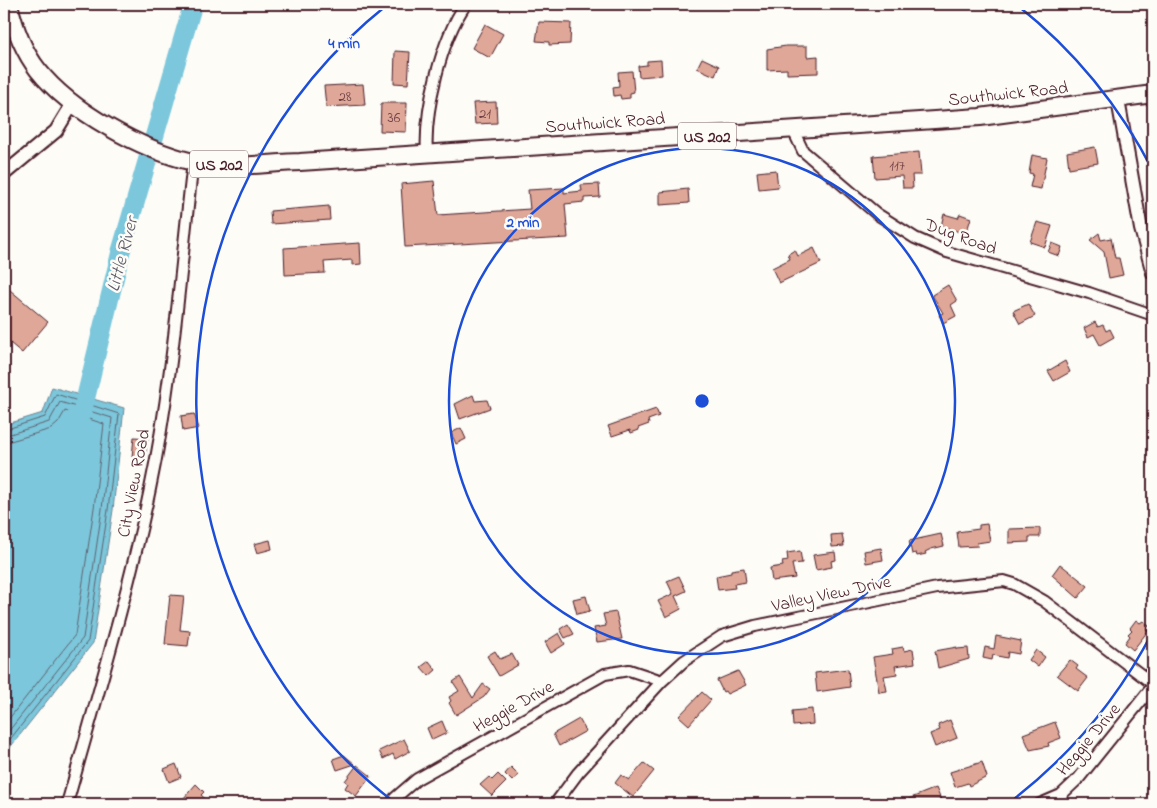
<svg xmlns="http://www.w3.org/2000/svg" width="1157" height="808" font-family="'Indie Flower',sans-serif">
  <style>
    .water { fill: #7cc7db; stroke: #688495 }
    .lines { fill: none; stroke-linecap: round; stroke-linejoin: round }
    .shore { stroke: #5e6271; stroke-width: 1 }
    .river { stroke: #7cc7db; stroke-width: 19 }
    .building { fill: #dfa797; stroke: #4a1f2b }
    .minor-casing { stroke: #4a1f2b; stroke-width: 14 }
    .tertiary-casing { stroke: #4a1f2b; stroke-width: 16 }
    .trunk-casing { stroke: #4a1f2b; stroke-width: 20 }
    .minor { stroke: #fdfcf7; stroke-width: 10 }
    .tertiary { stroke: #fdfcf7; stroke-width: 12 }
    .trunk { stroke: #fdfcf7; stroke-width: 16 }
    .ring { fill: none; stroke: #1d4ed8; stroke-width: 2.5 }
    .labels { text-anchor: middle; stroke-width: 5; stroke-linejoin: round; paint-order: stroke }
    .number-label { font-size: 15px; fill: #6f4146 }
    .shield { fill: #fdfcf7; stroke: #806168; stroke-width: 1 }
    .shield-label { font-size: 16px; font-weight: bold; fill: #4a1f2b }
    .street-label { font-size: 18px; fill: #4a1f2b; stroke: #fdfcf7 }
    .water-label { font-size: 19px; font-style: italic; fill: #5c5a69; stroke: #fdfcf7 }
    .centre { fill: #1d4ed8; stroke: #fdfcf7; stroke-width: 2.5 }
    .ring-label { font-size: 15px; text-anchor: middle; font-weight: bold; fill: #1d4ed8; stroke: #fdfcf7; stroke-width: 5; stroke-linejoin: round; paint-order: stroke }
  </style>
  <rect width="100%" height="100%" fill="#fdfcf7"/>
  <filter id="ink" filterUnits="userSpaceOnUse"><feTurbulence type="fractalNoise" baseFrequency=".02" numOctaves="2"/><feDisplacementMap in="SourceGraphic" scale="10" xChannelSelector="R" yChannelSelector="G"/><feConvolveMatrix kernelMatrix="1 2 1 2 8 2 1 2 1" color-interpolation-filters="sRGB"/></filter>
  <g filter="url(#ink)">
    <path class="water" d="M 52,387 L 124,408 L 113,510 L 93,643 L 4,755 L 4,425 L 43,413 Z"/>
    <g class="lines">
      <path class="shore" d="M 4,430 L 45,417 L 56,394 L 119,414 L 108,510 L 88,641 L 4,747
        M 4,436 L 49,422 L 60,402 L 112,418 L 102,509 L 83,638 L 4,737
        M 4,443 L 51,429 L 58,423 L 65,411 L 104,424 L 94,508 L 75,635 L 4,725"/>
      <path class="river" d="M 75,418 L 82,413 L 121,251 L 193,4"/>
    </g>
    <path class="building" d="M 539,22 L 571,23 L 570,44 L 549,45 L 549,42 L 536,41 Z
      M 485,24 L 503,34 L 490,58 L 472,48 Z
      M 786,46 L 807,46 L 807,57 L 818,56 L 818,73 L 787,74 L 787,69 L 767,70 L 767,49 Z
      M 395,51 L 410,52 L 408,84 L 394,83 Z
      M 702,58 L 719,66 L 715,76 L 697,68 Z
      M 661,60 L 662,75 L 639,77 L 638,66 L 647,65 L 647,61 Z
      M 632,71 L 634,92 L 630,93 L 630,98 L 621,99 L 620,95 L 614,96 L 613,87 L 619,86 L 618,72 Z
      M 363,84 L 365,105 L 326,107 L 324,86 Z
      M 496,102 L 497,123 L 475,124 L 473,103 Z
      M 381,103 L 407,103 L 406,132 L 380,131 Z
      M 1095,147 L 1098,163 L 1069,168 L 1067,152 Z
      M 919,152 L 921,175 L 912,175 L 913,188 L 903,188 L 902,176 L 875,178 L 873,156 Z
      M 1032,155 L 1047,158 L 1041,189 L 1030,187 L 1033,174 L 1029,173 Z
      M 776,170 L 778,187 L 759,189 L 757,172 Z
      M 434,181 L 438,215 L 530,209 L 528,190 L 564,188 L 564,193 L 582,191 L 581,185 L 599,184 L 600,197 L 584,198 L 584,202 L 565,204 L 568,238 L 405,247 L 401,184 Z
      M 688,189 L 689,203 L 660,205 L 660,192 Z
      M 329,206 L 330,220 L 271,224 L 270,211 Z
      M 944,214 L 958,218 L 960,214 L 971,218 L 966,234 L 941,226 Z
      M 1037,222 L 1052,226 L 1045,247 L 1030,242 Z
      M 1099,233 L 1101,240 L 1111,238 L 1115,258 L 1119,258 L 1123,275 L 1109,278 L 1104,252 L 1090,240 Z
      M 360,243 L 361,264 L 352,265 L 352,260 L 324,262 L 325,273 L 285,275 L 284,248 Z
      M 1052,243 L 1062,247 L 1059,256 L 1048,252 Z
      M 814,248 L 821,263 L 779,283 L 772,268 L 790,259 L 788,254 L 795,250 L 798,256 Z
      M 4,285 L 48,322 L 22,353 L 4,338 Z
      M 948,285 L 957,301 L 951,305 L 956,316 L 943,323 L 939,315 L 943,313 L 932,295 Z
      M 1028,304 L 1035,316 L 1020,324 L 1013,311 Z
      M 1095,322 L 1098,327 L 1103,325 L 1106,331 L 1110,329 L 1114,337 L 1100,345 L 1094,334 L 1088,337 L 1084,328 Z
      M 1065,361 L 1070,372 L 1054,381 L 1048,371 Z
      M 473,395 L 475,401 L 487,400 L 490,408 L 460,419 L 455,404 Z
      M 656,409 L 659,416 L 648,420 L 649,424 L 638,428 L 639,430 L 631,433 L 630,430 L 612,436 L 608,426 Z
      M 194,414 L 199,428 L 183,431 L 181,416 Z
      M 461,428 L 466,439 L 456,444 L 451,433 Z
      M 134,437 L 148,438 L 145,457 L 132,457 Z
      M 987,524 L 990,541 L 977,543 L 978,546 L 959,547 L 957,532 L 979,529 L 979,525 Z
      M 1040,528 L 1040,537 L 1029,537 L 1029,542 L 1009,543 L 1009,529 Z
      M 842,534 L 844,546 L 832,547 L 831,535 Z
      M 941,534 L 944,546 L 931,549 L 925,552 L 926,554 L 917,556 L 916,553 L 912,554 L 909,541 Z
      M 270,540 L 272,549 L 257,553 L 254,544 Z
      M 881,548 L 883,560 L 866,563 L 864,551 Z
      M 800,551 L 802,563 L 792,564 L 795,578 L 772,581 L 770,568 L 783,566 L 782,562 L 788,561 L 787,553 Z
      M 835,552 L 836,560 L 831,561 L 832,567 L 816,570 L 813,555 Z
      M 1060,564 L 1088,586 L 1078,598 L 1052,575 Z
      M 744,568 L 746,582 L 734,584 L 735,588 L 718,590 L 716,576 L 731,573 L 731,570 Z
      M 679,576 L 686,591 L 675,596 L 681,609 L 666,617 L 658,601 L 673,594 L 667,581 Z
      M 170,595 L 184,596 L 180,630 L 190,631 L 188,646 L 165,644 Z
      M 586,596 L 590,611 L 577,614 L 573,599 Z
      M 616,612 L 622,639 L 597,642 L 594,628 L 606,626 L 603,614 Z
      M 1136,620 L 1140,623 L 1143,621 L 1149,626 L 1146,629 L 1148,631 L 1133,650 L 1125,643 L 1130,636 L 1128,634 L 1132,630 L 1130,628 Z
      M 568,624 L 574,634 L 565,638 L 560,629 Z
      M 559,633 L 565,644 L 551,653 L 545,642 Z
      M 996,636 L 1021,641 L 1019,654 L 1008,652 L 1007,658 L 993,655 L 992,660 L 983,658 L 985,647 L 994,649 Z
      M 903,647 L 904,651 L 913,649 L 915,663 L 895,666 L 897,674 L 884,676 L 887,691 L 879,692 L 873,657 L 893,654 L 892,649 Z
      M 957,647 L 957,649 L 968,648 L 969,659 L 938,668 L 935,651 Z
      M 1036,650 L 1045,657 L 1038,667 L 1029,660 Z
      M 495,651 L 500,659 L 512,654 L 518,665 L 499,676 L 487,656 Z
      M 1070,660 L 1078,666 L 1076,669 L 1088,678 L 1078,691 L 1057,675 Z
      M 429,661 L 436,670 L 429,676 L 421,667 Z
      M 848,669 L 850,687 L 817,692 L 815,673 Z
      M 738,671 L 746,685 L 727,694 L 725,691 L 723,692 L 717,680 Z
      M 460,677 L 473,698 L 483,684 L 490,689 L 484,697 L 456,715 L 449,703 L 451,701 L 449,697 L 459,691 L 453,682 Z
      M 702,692 L 711,700 L 689,725 L 679,716 Z
      M 812,709 L 813,724 L 793,726 L 792,711 Z
      M 579,719 L 586,731 L 559,746 L 553,734 Z
      M 950,720 L 957,738 L 935,747 L 930,734 L 940,730 L 938,725 Z
      M 442,721 L 447,733 L 432,740 L 427,728 Z
      M 1055,722 L 1061,738 L 1048,743 L 1049,746 L 1030,750 L 1023,734 Z
      M 404,739 L 410,751 L 395,759 L 393,754 L 383,759 L 379,751 Z
      M 344,755 L 355,764 L 337,770 L 333,759 Z
      M 982,762 L 987,777 L 969,786 L 968,783 L 955,787 L 950,772 Z
      M 644,763 L 654,771 L 633,797 L 615,783 L 621,775 L 629,780 Z
      M 176,764 L 181,777 L 169,782 L 164,769 Z
      M 357,765 L 371,776 L 356,796 L 345,788 L 348,783 L 345,781 Z
      M 511,767 L 519,775 L 512,781 L 505,774 Z
      M 498,774 L 506,782 L 492,796 L 480,785 L 489,777 L 492,780 Z
      M 196,784 L 204,792 L 201,795 L 211,804 L 190,804 L 183,799 Z
      M 936,788 L 941,800 L 930,804 L 896,804 Z"/>
    <g class="lines">
      <defs>
        <path id="minor" d="M 793,130 L 803,151 L 877,214 L 915,238 L 947,252 L 1089,293 L 1153,315
          M 427,154 C 424,111 441,39 466,4
          M 67,804 C 96,700 128,595 150,489 C 173,381 180,271 193,162
          M 392,804 L 395,798 L 417,779 L 605,674 L 629,670 L 662,681
          M 555,804 L 578,773 L 662,681 L 684,661 L 722,636 L 755,626 L 937,588 L 1004,581 L 1014,584 L 1044,601 L 1153,684
          M 1040,804 L 1061,795 L 1079,778 L 1153,686"/>
        <path id="tertiary" d="M 1118,100 L 1141,229 L 1153,273
          M 4,174 L 56,131 L 73,103"/>
        <path id="trunk" d="M 9,4 C 14,26 24,52 38,70 C 71,112 142,150 193,162 C 227,170 266,163 300,162 L 980,117 L 1153,94"/>
      </defs>
      <use href="#minor" class="minor-casing"/>
      <use href="#tertiary" class="tertiary-casing"/>
      <use href="#trunk" class="trunk-casing"/>
      <use href="#minor" class="minor"/>
      <use href="#tertiary" class="tertiary"/>
      <use href="#trunk" class="trunk"/>
    </g>
  </g>
  <g class="ring">
    <circle cx="702" cy="401" r="253"/>
    <path d="M1153 631A506 506 0 0 1 1010 802M394 802A506 506 0 0 1 387 5M1017 5A506 506 0 0 1 1153 171"/>
  </g>
  <g class="labels">
    <g class="number-label">
      <text x="345" y="101">28</text>
      <text x="485" y="118">21</text>
      <text x="394" y="122">36</text>
      <text x="897" y="170">117</text>
    </g>
    <g class="shield">
      <rect x="678" y="122.5" width="58" height="27" rx="4"/>
      <rect x="190" y="150.5" width="58" height="27" rx="4"/>
    </g>
    <g class="shield-label">
      <text x="707" y="142">US 202</text>
      <text x="219" y="170">US 202</text>
    </g>
    <g class="street-label">
      <text transform="translate(1008 93) rotate(-6)" y="6">Southwick Road</text>
      <text transform="translate(605 122) rotate(-4)" y="6">Southwick Road</text>
      <text transform="translate(961 236) rotate(20)" y="6">Dug Road</text>
      <text transform="translate(133 483) rotate(-79)" y="6">City View Road</text>
      <text transform="translate(831 593) rotate(-12)" y="6">Valley View Drive</text>
      <text transform="translate(513 706) rotate(-29)" y="6">Heggie Drive</text>
      <text transform="translate(1088 739) rotate(-50)" y="6">Heggie Drive</text>
    </g>
    <g class="water-label">
      <text transform="translate(121 254) rotate(-75)" y="7">Little River</text>
    </g>
  </g>
  <circle cx="702" cy="401" r="8" class="centre"/>
  <g class="ring-label">
    <text x="344" y="48">4 min</text>
    <text x="523" y="227">2 min</text>
  </g>
  <rect width="1157" height="808" fill="none" stroke="#fdfcf7" stroke-width="20"/>
  <rect x="10" y="10" width="1137" height="788" fill="none" stroke="#4a1f2b" stroke-width="2" filter="url(#ink)"/>
</svg>
